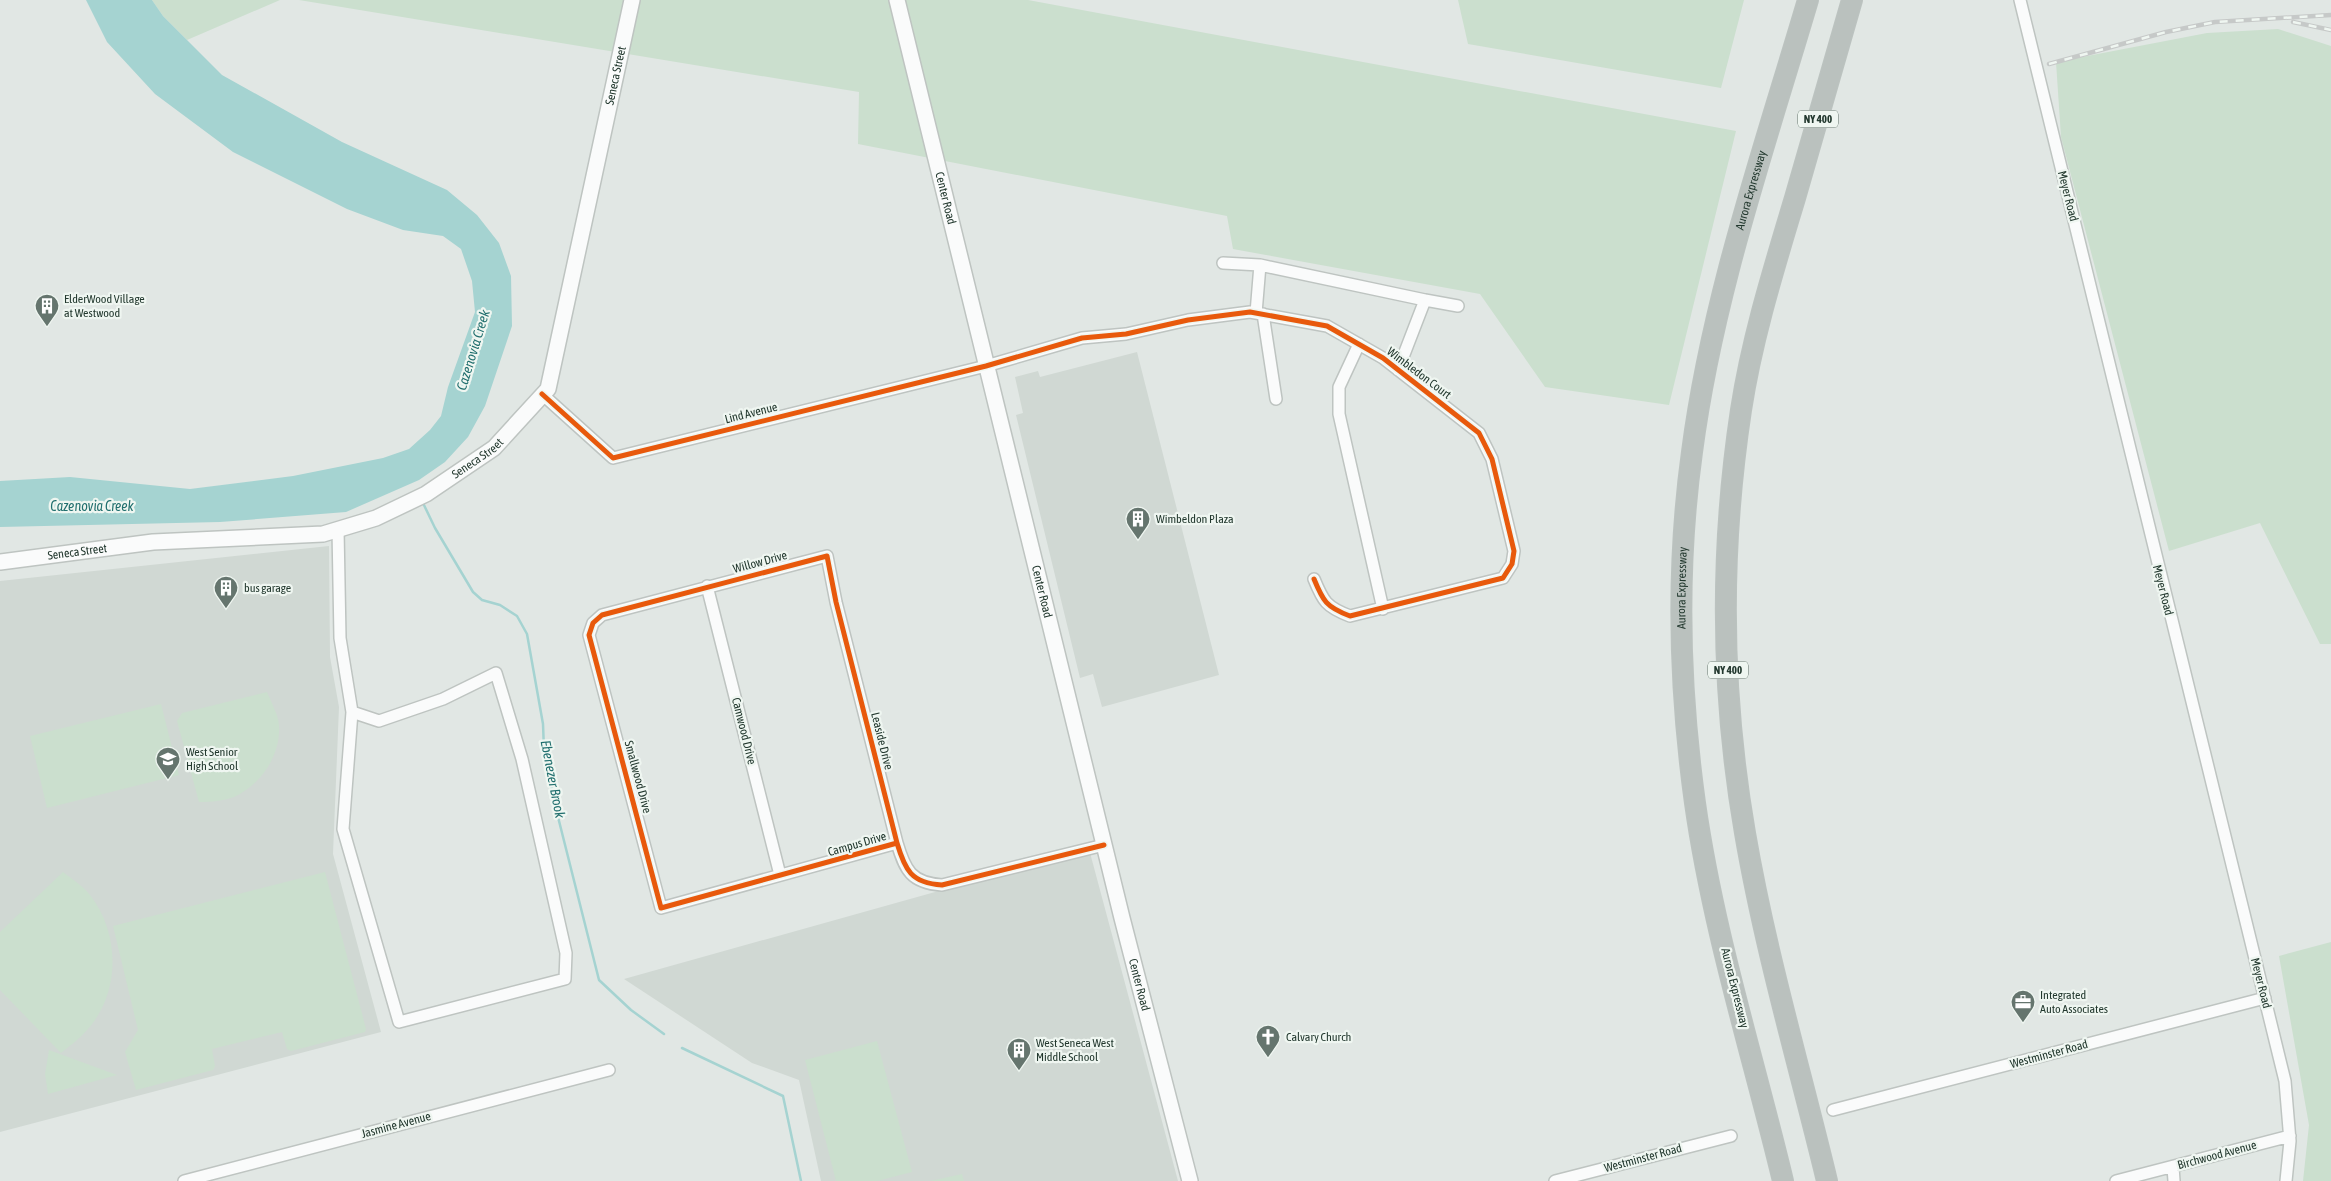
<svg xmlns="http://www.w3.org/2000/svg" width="2331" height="1181" font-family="'Asap Condensed',sans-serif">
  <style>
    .built { fill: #d0d8d3 }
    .green { fill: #cbdfce }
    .water { fill: #a5d3d1 }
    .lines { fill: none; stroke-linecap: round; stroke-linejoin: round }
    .stream { stroke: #a5d3d1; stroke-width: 2.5 }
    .street-casing { stroke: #bec4c1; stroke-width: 14 }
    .secondary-casing { stroke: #bec4c1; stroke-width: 18 }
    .highway-casing { stroke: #bcc3c0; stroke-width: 22 }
    .street { stroke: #fafbfb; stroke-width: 11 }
    .secondary { stroke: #fafbfb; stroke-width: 15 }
    .highway { stroke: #bac1be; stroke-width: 20 }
    .rail-casing { stroke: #c6c9c8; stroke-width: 4.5 }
    .rail { stroke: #eff6f1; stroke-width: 2.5; stroke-dasharray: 8; stroke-linecap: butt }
    .cycleway-casing { stroke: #eff6f1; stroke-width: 8 }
    .cycleway { stroke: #e8590c; stroke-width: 5 }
    .labels { text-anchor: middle; stroke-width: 4.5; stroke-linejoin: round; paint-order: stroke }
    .shield { fill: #eff6f1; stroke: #607168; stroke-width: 1 }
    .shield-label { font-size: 11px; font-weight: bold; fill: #22382e }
    .street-label { font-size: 12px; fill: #22382e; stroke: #eff6f1 }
    .poi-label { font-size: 12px; fill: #22382e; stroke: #eff6f1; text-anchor: start }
    .water-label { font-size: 14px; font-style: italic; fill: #216f6e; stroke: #eff6f1 }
  </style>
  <rect width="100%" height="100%" fill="#e1e7e4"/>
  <path class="built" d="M 1137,352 L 1219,675 L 1102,707 L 1093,674 L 1080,678 L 1016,415 L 1023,413 L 1015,377 L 1038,371 L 1040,377 Z
    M 329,546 L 330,657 L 339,707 L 333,854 L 381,1032 L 0,1132 L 0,581 Z
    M 1089,849 L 1178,1181 L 821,1181 L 799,1080 L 752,1063 L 624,979 Z"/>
  <path class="green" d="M 152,0 L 280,0 L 187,40 L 163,16 Z
    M 299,0 L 1028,0 L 1736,131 L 1669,405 L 1545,387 L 1480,294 L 1233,249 L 1227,216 L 858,144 L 859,92 Z
    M 1458,0 L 1744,0 L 1721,88 L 1468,44 Z
    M 2278,29 L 2331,46 L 2331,644 L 2320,644 L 2260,523 L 2169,551 L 2061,137 L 2056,62 L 2207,33 Z
    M 267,692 C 271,702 278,714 279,725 C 281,755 261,785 234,797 C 223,801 211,802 199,802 L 177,721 L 182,713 Z
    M 161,704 L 179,775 L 47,808 L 30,736 Z
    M 63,872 C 72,879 83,886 90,895 C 120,933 121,993 87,1030 C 80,1038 70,1046 61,1053 L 0,990 L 0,932 Z
    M 325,872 L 366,1029 L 365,1032 L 291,1051 L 287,1049 L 282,1032 L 212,1049 L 215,1066 L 213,1070 L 136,1090 L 125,1052 L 138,1030 L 113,926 Z
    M 2331,942 L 2331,1181 L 2303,1181 L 2309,1125 L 2279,956 Z
    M 877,1041 L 912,1172 L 877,1181 L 836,1181 L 805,1060 Z
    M 49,1050 L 117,1075 L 48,1094 L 45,1074 Z
    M 962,1174 L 964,1181 L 930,1181 Z"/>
  <path class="water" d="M 86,0 L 152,0 L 163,16 L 222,75 L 342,142 L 447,190 L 477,215 L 499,243 L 511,276 L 512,326 L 485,406 L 468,437 L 445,462 L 419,480 L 346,512 L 220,522 L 0,527 L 0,481 L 70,477 L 190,489 L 293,476 L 383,458 L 409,449 L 430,430 L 441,416 L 448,387 L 475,312 L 472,281 L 461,249 L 443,236 L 403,230 L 347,209 L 233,152 L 155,94 L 107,42 Z"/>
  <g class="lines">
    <path class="stream" d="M 423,503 L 435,528 L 473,592 L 482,600 L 500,605 L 517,616 L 527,634 L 543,724 L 544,750 L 556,809 L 599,980 L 631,1010 L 664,1034
      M 682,1048 L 783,1096 L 801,1181"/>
    <defs>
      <path id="street" d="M 2020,0 L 2285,1081 L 2290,1141 L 2286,1181
        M 1223,263 L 1260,265
        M 1425,300 L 1458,306
        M 1256,313 L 1260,265 L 1425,300 L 1398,370
        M 1263,314 L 1276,399
        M 1359,344 L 1339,387 L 1339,414 L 1383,609
        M 542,394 L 613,458 L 986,366 L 1082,338 L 1126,334 L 1188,320 L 1250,312 L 1327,326 L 1383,358 L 1479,433 L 1492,459 L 1514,551 L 1512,564 L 1503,578 L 1350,616 C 1326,607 1323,601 1314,579
        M 338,529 L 340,638 L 352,712 L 343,829 L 399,1022 L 565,979 L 566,953 L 522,759 L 496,673 L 443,699 L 379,721 L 352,712
        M 707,586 L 780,875
        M 897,843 L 661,908 L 589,635 L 593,623 L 602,615 L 827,556 L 836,602 L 897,843 C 905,870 911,883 942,885 L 1104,845
        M 1833,1110 L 2265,998
        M 2173,1167 L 2174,1181
        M 184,1181 L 609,1070
        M 1555,1181 L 1731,1136
        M 2116,1181 L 2290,1136"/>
      <g id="secondary">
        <path id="s1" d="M 897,0 L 1122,918 L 1190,1181"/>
        <path id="s2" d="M 0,562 L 153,542 L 323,534 L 376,518 L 426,494 L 494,448 L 548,389 L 632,0"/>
      </g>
      <g id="highway">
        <path id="s3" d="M 1783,1181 C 1753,1056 1713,931 1695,803 C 1679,687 1676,568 1692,452 C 1712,298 1764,149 1808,0"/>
        <path d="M 1827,1181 C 1799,1065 1765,950 1745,833 C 1721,694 1720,549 1741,410 C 1752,338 1774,268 1795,198 C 1814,132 1833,66 1852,0"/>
      </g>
    </defs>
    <use href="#street" class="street-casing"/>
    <use href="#secondary" class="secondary-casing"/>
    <use href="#highway" class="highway-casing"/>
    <use href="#street" class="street"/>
    <use href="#secondary" class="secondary"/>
    <use href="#highway" class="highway"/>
    <defs>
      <path id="rail" d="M 2293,22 L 2331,30
        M 2049,64 L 2166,32 L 2215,22 L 2331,15"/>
    </defs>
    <use href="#rail" class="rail-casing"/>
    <use href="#rail" class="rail"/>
    <defs>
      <path id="cycleway" d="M 542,394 L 613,458 L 986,366 L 1082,338 L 1126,334 L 1188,320 L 1250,312 L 1327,326 L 1383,358 L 1479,433 L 1492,459 L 1514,551 L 1512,564 L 1503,578 L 1350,616 C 1326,607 1323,601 1314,579
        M 897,843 L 661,908 L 589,635 L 593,623 L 602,615 L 827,556 L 836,602 L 897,843 C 905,870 911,883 942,885 L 1104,845"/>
    </defs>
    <use href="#cycleway" class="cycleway-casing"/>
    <use href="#cycleway" class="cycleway"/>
  </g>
  <defs>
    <symbol id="building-pin" viewBox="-11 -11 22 30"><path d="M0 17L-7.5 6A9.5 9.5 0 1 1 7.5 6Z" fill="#65756e" stroke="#eff6f1"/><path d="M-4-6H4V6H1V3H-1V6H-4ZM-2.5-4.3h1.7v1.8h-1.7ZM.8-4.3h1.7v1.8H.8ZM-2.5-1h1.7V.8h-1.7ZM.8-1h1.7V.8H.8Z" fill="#fff"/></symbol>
    <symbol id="school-pin" viewBox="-11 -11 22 30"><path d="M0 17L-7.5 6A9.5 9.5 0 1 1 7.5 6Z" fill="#65756e" stroke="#eff6f1"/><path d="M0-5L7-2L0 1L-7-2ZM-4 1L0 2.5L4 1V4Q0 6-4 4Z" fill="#fff"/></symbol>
    <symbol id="office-pin" viewBox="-11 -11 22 30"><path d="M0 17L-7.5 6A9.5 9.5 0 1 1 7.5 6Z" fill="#65756e" stroke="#eff6f1"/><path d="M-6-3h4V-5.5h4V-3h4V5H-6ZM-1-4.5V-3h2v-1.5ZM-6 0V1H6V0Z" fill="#fff"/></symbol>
    <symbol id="church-pin" viewBox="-11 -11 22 30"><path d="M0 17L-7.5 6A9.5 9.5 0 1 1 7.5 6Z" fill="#65756e" stroke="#eff6f1"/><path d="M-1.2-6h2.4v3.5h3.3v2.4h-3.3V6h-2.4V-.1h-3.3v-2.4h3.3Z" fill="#fff"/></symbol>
  </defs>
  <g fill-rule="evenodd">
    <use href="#building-pin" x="33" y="292" width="28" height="38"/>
    <use href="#building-pin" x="1124" y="505" width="28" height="38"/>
    <use href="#building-pin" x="212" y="574" width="28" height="38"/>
    <use href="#school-pin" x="154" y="745" width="28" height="38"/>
    <use href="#office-pin" x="2009" y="988" width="28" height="38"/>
    <use href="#church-pin" x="1254" y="1023" width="28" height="38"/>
    <use href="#building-pin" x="1005" y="1036" width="28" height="38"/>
  </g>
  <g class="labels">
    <g class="shield">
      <rect x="1798" y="110.5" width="40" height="17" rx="4"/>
      <rect x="1708" y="661.5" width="40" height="17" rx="4"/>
    </g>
    <g class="shield-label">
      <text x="1818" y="123">NY 400</text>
      <text x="1728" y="674">NY 400</text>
    </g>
    <g class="street-label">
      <text dy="4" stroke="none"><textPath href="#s2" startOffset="918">Seneca Street</textPath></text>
      <text dy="4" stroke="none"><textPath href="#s3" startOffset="1009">Aurora Expressway</textPath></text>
      <text transform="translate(2068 196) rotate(76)" y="4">Meyer Road</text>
      <text dy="4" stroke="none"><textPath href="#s1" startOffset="204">Center Road</textPath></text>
      <text transform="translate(1419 373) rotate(37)" y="4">Wimbledon Court</text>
      <text transform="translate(751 413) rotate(-14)" y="4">Lind Avenue</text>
      <text dy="4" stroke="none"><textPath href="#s2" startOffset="498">Seneca Street</textPath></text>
      <text dy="4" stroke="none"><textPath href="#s2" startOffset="78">Seneca Street</textPath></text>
      <text transform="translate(760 562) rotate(-15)" y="4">Willow Drive</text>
      <text dy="4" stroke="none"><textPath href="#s3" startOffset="604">Aurora Expressway</textPath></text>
      <text transform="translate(2163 590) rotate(76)" y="4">Meyer Road</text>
      <text dy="4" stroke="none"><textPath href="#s1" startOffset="609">Center Road</textPath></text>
      <text transform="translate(744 731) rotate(76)" y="4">Camwood Drive</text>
      <text transform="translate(882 741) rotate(76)" y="4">Leaside Drive</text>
      <text transform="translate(638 777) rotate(75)" y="4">Smallwood Drive</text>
      <text transform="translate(857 844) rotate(-16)" y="4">Campus Drive</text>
      <text transform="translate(2261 983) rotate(76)" y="4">Meyer Road</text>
      <text dy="4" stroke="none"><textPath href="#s1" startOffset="1014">Center Road</textPath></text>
      <text transform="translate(1735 988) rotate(76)" y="4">Aurora Expressway</text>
      <text transform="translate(2049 1054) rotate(-15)" y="4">Westminster Road</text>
      <text transform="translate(396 1125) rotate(-15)" y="4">Jasmine Avenue</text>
      <text transform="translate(2217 1155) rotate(-15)" y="4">Birchwood Avenue</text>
      <text transform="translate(1643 1158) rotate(-15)" y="4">Westminster Road</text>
    </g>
    <g class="poi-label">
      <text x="64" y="303">ElderWood Village<tspan x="64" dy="14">at Westwood</tspan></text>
      <text x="1156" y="523">Wimbeldon Plaza</text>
      <text x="244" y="592">bus garage</text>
      <text x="186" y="756">West Senior<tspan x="186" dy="14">High School</tspan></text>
      <text x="2040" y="999">Integrated<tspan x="2040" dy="14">Auto Associates</tspan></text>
      <text x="1286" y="1041">Calvary Church</text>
      <text x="1036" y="1047">West Seneca West<tspan x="1036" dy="14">Middle School</tspan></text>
    </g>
    <g class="water-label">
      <text transform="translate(473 350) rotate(-73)" y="5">Cazenovia Creek</text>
      <text x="92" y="511">Cazenovia Creek</text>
      <text transform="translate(553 779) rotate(79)" y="5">Ebenezer Brook</text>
    </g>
  </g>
</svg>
